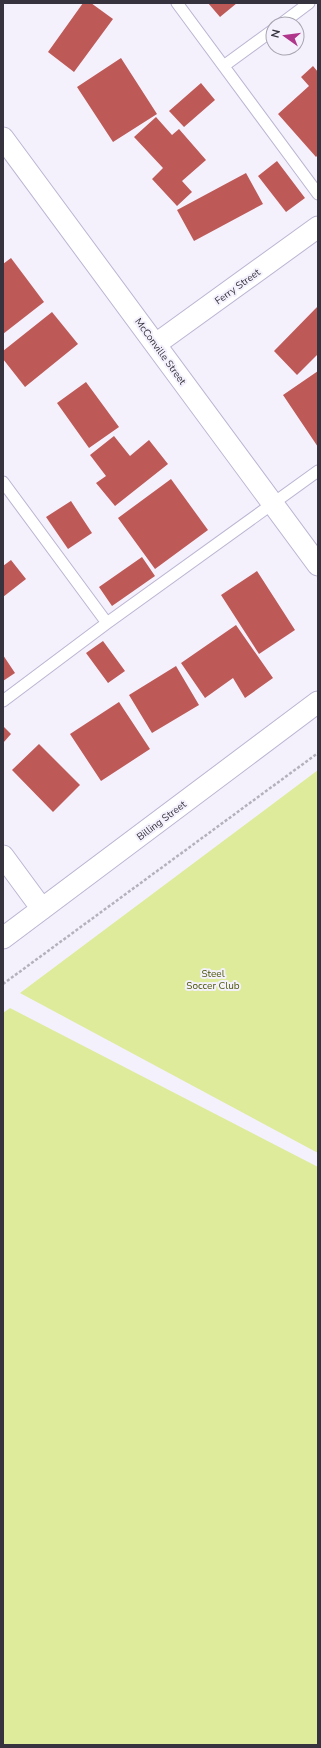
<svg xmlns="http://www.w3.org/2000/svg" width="321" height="1748" font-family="'Nunito Sans',sans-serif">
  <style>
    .green { fill: #deeb9a }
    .building { fill: #bd5a57 }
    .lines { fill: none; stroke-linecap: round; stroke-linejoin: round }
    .lane-casing { stroke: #bcb5d2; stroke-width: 13 }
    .street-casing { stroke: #bcb5d2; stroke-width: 23 }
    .path { stroke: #b4b1bc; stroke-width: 2.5; stroke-dasharray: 3 2; stroke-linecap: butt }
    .lane { stroke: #fff; stroke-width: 11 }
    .street { stroke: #fff; stroke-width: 21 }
    .labels { text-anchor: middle; stroke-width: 4; stroke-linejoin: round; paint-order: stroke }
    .street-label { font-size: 10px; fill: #36333e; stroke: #f4f1fd }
    .park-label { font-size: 10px; fill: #4e5607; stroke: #f4f1fd }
  </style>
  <rect width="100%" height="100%" fill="#f4f1fd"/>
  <path class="green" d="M 318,770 L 318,1153 L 20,993 Z
    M 10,1008 L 318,1167 L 318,1745 L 3,1745 L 3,1013 Z"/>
  <path class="building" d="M 83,3 L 91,3 L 113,19 L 74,72 L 48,52 Z
    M 208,3 L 237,3 L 220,17 Z
    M 121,58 L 157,114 L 113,142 L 77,87 Z
    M 313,66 L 318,72 L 318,155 L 316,157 L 278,114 L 309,86 L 301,77 Z
    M 201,83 L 215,100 L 184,127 L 169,111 Z
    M 156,117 L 172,135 L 179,129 L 206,160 L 182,181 L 192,192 L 177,206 L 152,179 L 163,168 L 134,137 Z
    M 277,161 L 305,198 L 286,212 L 258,176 Z
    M 246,173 L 263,204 L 194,241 L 177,210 Z
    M 11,258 L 44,302 L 3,334 L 3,264 Z
    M 318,306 L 318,354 L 297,375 L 274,351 Z
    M 52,312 L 78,344 L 25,387 L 3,359 L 3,351 Z
    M 318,371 L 318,447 L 283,395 Z
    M 86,382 L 119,427 L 89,448 L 57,403 Z
    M 114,436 L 130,456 L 149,440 L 168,464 L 115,506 L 96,483 L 106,476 L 90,455 Z
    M 171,479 L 208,530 L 155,569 L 118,518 Z
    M 71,501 L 92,533 L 68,549 L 46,517 Z
    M 142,557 L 155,576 L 112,606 L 99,587 Z
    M 11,560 L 26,579 L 3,597 L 3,566 Z
    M 257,571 L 295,630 L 259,654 L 221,595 Z
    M 236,625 L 273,678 L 245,698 L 233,678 L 205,698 L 181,663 Z
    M 103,641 L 125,671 L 108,683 L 86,653 Z
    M 3,655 L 15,673 L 3,681 Z
    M 176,666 L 199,705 L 152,733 L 129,695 Z
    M 119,702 L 150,749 L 101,781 L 70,734 Z
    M 3,726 L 11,734 L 3,743 Z
    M 39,744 L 80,785 L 53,812 L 12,770 Z"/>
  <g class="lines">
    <defs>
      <path id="lane" d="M 177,3 L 318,194
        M 281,24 L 309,3
        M 225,65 L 273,30
        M 3,482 L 107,623
        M 3,701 L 107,623 L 318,471"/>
      <path id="street" d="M 3,138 L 318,565
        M 156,344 L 318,227
        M 3,856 L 42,909
        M 3,938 L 318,702"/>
    </defs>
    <use href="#lane" class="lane-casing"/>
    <use href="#street" class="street-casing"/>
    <path class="path" d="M 3,984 L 318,753"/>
    <use href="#lane" class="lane"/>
    <use href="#street" class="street"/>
  </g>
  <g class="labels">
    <g class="street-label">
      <text transform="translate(237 286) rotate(-36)" y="4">Ferry Street</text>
      <text transform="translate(161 351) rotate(54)" y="4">McConville Street</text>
      <text transform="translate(161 820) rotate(-37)" y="4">Billing Street</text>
    </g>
    <g class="park-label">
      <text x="213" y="977">Steel<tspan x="213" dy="12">Soccer Club</tspan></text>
    </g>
  </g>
  <rect width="321" height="1748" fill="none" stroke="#36333e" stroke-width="8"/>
  <g transform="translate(285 36) rotate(284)"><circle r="19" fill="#f4f1fd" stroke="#a8a5b1"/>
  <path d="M0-3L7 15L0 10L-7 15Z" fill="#af368a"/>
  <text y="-6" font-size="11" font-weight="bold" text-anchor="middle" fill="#36333e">N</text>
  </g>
</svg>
